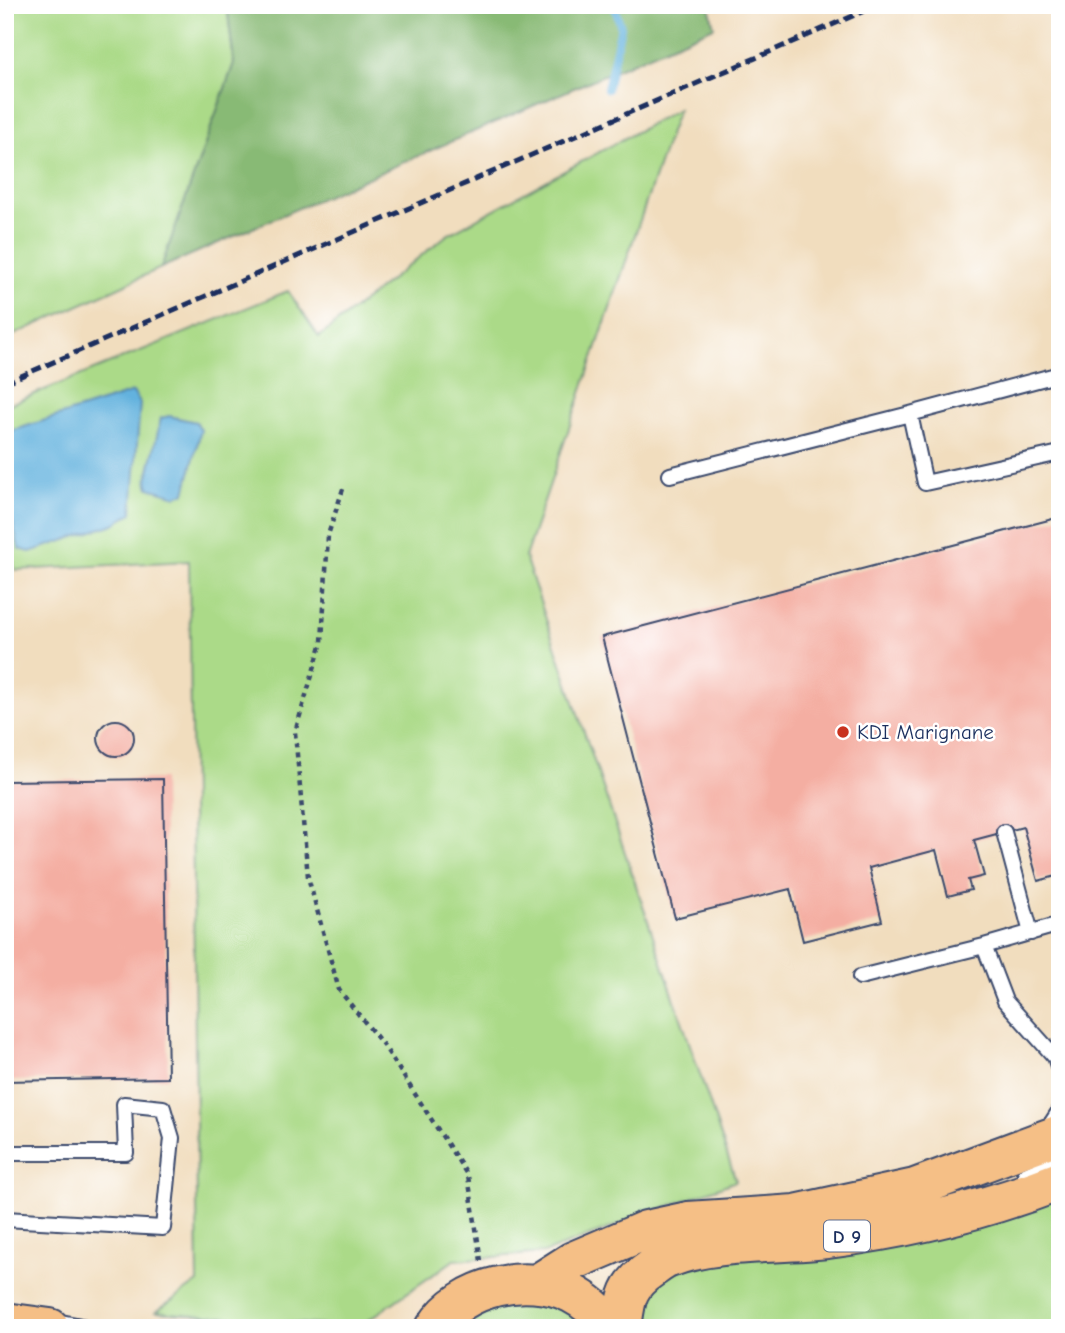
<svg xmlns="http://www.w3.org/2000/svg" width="1065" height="1333" font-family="'Comic Neue',sans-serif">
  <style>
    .green { fill: #abda88; stroke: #638473; stroke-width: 2 }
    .forest { fill: #88ba74; stroke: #527469; stroke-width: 2 }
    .water { fill: #64b2de; stroke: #40709e; stroke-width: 2 }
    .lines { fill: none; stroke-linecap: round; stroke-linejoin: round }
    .stream { stroke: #64b2de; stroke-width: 8 }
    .building { fill: #f4aea2 }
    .service-casing { stroke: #3b496c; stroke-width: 18 }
    .primary-casing { stroke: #3b496c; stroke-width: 42 }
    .path { stroke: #3b496c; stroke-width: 4.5; stroke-dasharray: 5 5; stroke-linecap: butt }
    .service { stroke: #fff; stroke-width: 14 }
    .primary { stroke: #f5bf86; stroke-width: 38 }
    .rail { stroke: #1b2f5e; stroke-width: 5; stroke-dasharray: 10 5; stroke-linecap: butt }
    .poi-dot { fill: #c8321e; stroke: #fff; stroke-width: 2.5 }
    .labels { text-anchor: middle; stroke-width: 5; stroke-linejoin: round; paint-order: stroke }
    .shield { fill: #fff; stroke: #5f6d8e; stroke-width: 2 }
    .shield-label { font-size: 19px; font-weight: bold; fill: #1b2f5e }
    .poi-label { font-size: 21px; fill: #1b2f5e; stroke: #fff; text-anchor: start }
  </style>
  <rect width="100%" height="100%" fill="#fff"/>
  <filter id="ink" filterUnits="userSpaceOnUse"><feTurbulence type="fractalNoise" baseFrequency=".0143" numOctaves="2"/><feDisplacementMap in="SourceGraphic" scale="14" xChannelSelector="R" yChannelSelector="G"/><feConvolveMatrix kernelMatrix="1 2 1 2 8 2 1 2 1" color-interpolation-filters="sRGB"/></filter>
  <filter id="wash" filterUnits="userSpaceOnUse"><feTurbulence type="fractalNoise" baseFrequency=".00686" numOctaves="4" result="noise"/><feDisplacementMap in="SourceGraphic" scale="28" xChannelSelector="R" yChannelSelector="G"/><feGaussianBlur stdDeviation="1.57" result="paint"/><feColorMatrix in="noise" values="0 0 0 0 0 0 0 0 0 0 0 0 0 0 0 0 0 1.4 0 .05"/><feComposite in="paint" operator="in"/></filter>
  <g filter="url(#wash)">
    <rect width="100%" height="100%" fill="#f1ddbe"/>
    <path class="green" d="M 5,5 L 227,5 L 234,63 L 161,268 L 5,339 Z
      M 678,109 L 525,557 L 736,1181 L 544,1253 L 454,1260 L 357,1328 L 156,1312 L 198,1282 L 189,561 L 15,570 L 5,531 L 5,406 L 288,291 L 319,337 L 447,235 Z
      M 1060,1193 L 1060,1328 L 642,1328 C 631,1297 653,1287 675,1270 Z
      M 492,1302 C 531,1303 557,1297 586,1328 L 453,1328 Z"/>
    <path class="forest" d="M 227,5 L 709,5 L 714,27 L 161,268 L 234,63 Z"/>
    <path class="water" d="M 133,392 L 140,403 L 132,513 L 114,524 L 30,552 L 19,549 L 5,490 L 5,433 Z
      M 169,416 L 196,422 L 201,430 L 185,493 L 176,496 L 149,488 L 147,480 L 161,418 Z"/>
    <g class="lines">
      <path class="stream" d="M 607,89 L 621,27 L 614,5"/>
    </g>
    <g id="blocks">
      <path class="building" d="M 1060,517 L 1060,875 L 1038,881 L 1023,827 L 974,840 L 984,876 L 968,880 L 971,890 L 948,896 L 936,850 L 869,868 L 882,921 L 803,941 L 790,889 L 675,918 L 602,637 Z
        M98 738a18 18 0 1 1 36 0a18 18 0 1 1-36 0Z
        M 163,779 L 168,1078 L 5,1081 L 5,781 Z"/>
    </g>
  </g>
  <g filter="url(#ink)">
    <use href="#blocks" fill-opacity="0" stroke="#3b496c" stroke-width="2"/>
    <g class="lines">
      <defs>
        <path id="service" d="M 1060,374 L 910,414 L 925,483 L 1060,453
          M 670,475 L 910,414
          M 1004,832 L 1031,933
          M 984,946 L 1005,1001 L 1055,1057
          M 860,977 L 984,946 L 1060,924
          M 1060,1062 L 1055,1057 L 1060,1072
          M 1047,1130 L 1058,1113 L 1060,1107
          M 5,1153 L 126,1153 L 124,1104 L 163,1108 L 172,1138 L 163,1228 L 5,1219
          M 1025,1175 L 1060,1159
          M 51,1320 L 91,1328"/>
        <path id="primary" d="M 537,1284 L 573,1261 L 646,1230 L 688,1221 L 795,1214 L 915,1188 L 1060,1134
          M 5,1322 L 50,1328
          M 435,1328 C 462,1285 527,1272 571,1293 C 587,1301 601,1314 612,1328
          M 622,1328 C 626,1299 626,1286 651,1269 C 657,1265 663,1260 669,1258 C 714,1240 779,1245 828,1239 C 908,1229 985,1210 1060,1181"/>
      </defs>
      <use href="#service" class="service-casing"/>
      <use href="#primary" class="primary-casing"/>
      <path class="path" d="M 343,489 L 328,535 L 322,642 L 295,732 L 308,877 L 339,990 L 384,1046 L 468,1176 L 481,1261"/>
      <use href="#service" class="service"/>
      <use href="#primary" class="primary"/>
      <path class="rail" d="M 5,383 L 878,5"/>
    </g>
  </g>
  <circle class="poi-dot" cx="843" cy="732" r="7"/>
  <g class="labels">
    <rect class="shield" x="824" y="1220.5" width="46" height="31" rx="5"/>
    <g class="shield-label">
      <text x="847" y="1243">D 9</text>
    </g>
    <g class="poi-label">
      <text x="857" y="739">KDI Marignane</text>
    </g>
  </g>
  <rect width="1065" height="1333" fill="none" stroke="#fff" stroke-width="28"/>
</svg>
